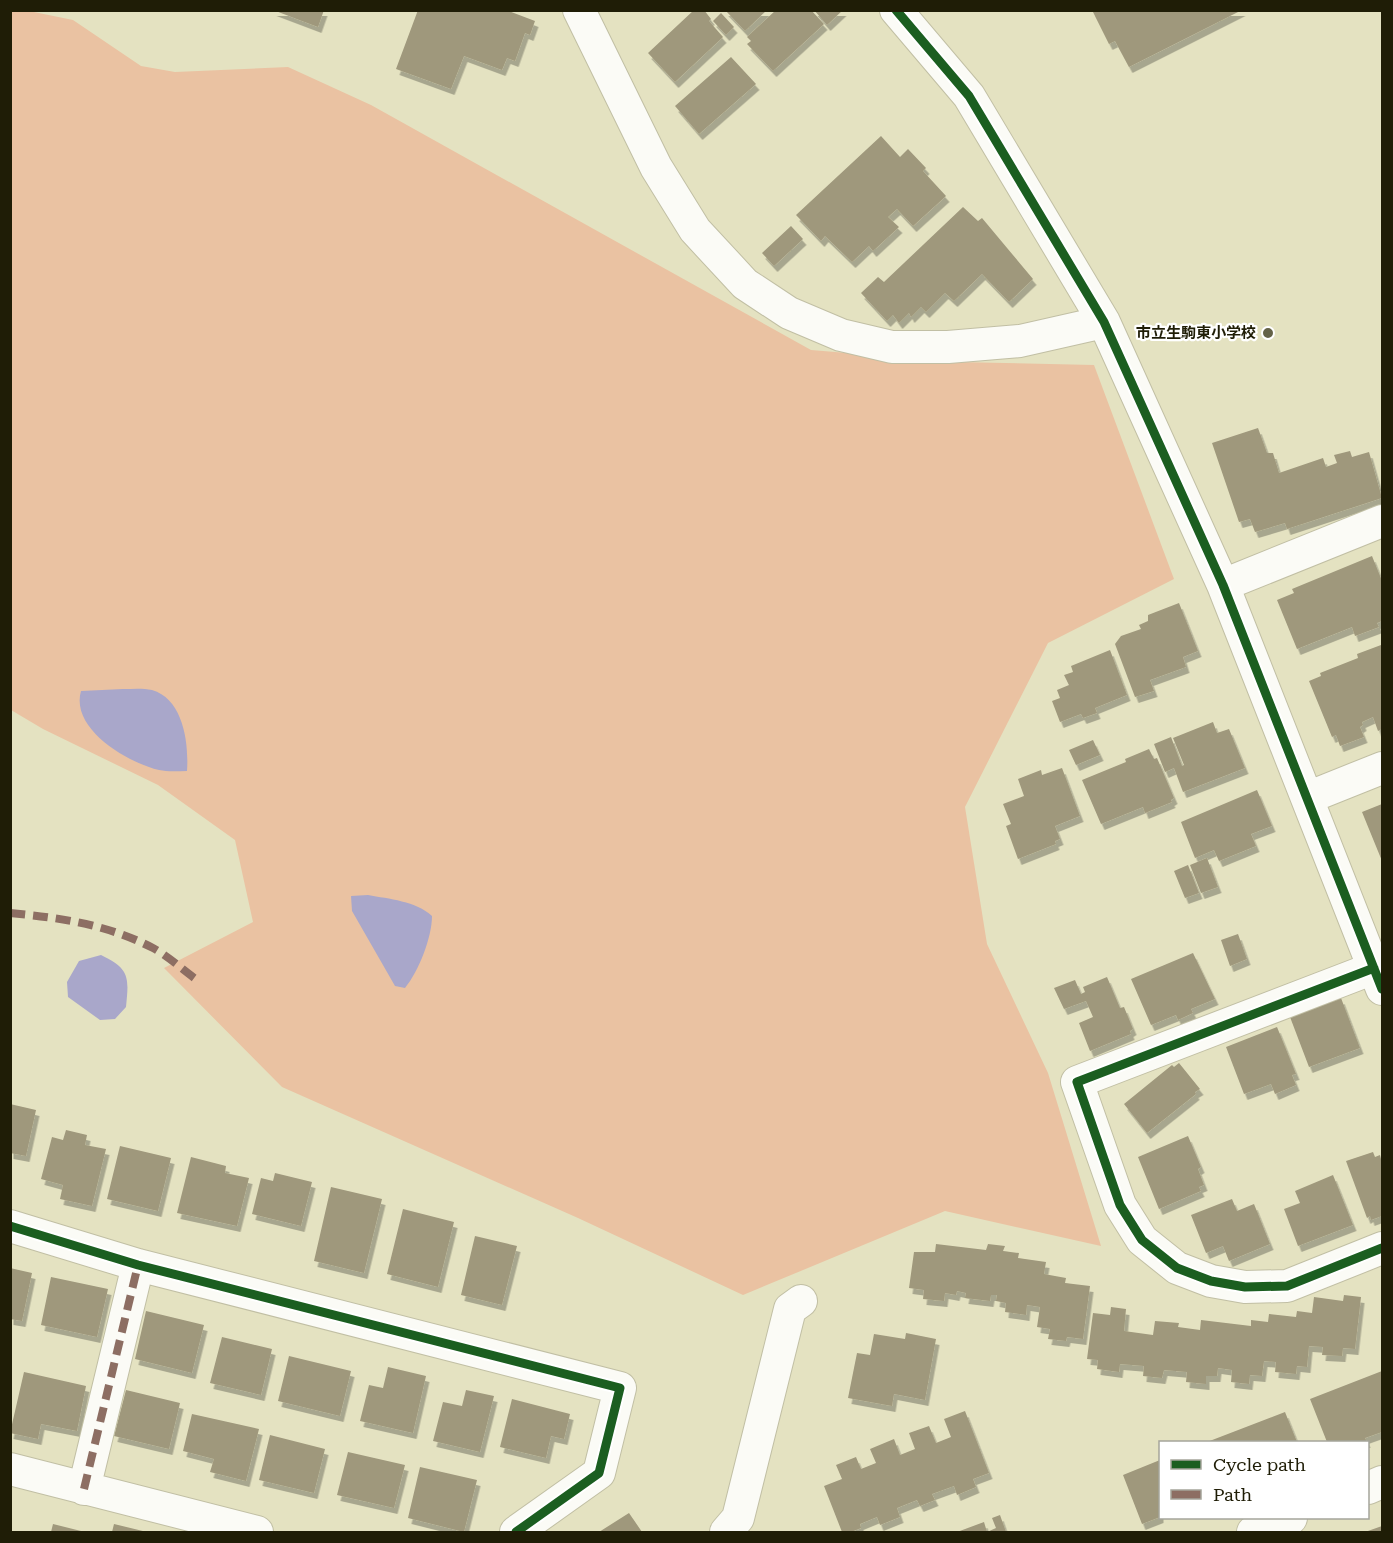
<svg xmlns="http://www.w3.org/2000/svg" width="1393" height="1543" font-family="'Roboto Serif','Noto Sans JP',serif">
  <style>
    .forest { fill: #eac2a2 }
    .water { fill: #a9a7ca }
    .building { fill: #9f987c; filter: url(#shadow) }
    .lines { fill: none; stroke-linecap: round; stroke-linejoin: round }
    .street-casing { stroke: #c1bfa4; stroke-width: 34 }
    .street { stroke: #fbfbf6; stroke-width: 32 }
    .quiet { stroke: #8d6e63; stroke-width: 8; stroke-dasharray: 15 8; stroke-linecap: butt }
    .cycleway-casing { stroke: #fff; stroke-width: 13 }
    .cycleway { stroke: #1b5e20; stroke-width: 9 }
    .poi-dot { fill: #646247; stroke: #fff; stroke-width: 2 }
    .labels { text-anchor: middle; stroke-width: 4.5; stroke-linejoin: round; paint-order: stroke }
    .poi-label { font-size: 15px; font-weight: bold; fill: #1f1d06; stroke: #fff; text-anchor: end }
  </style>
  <defs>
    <filter id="shadow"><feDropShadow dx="3.5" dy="6" stdDeviation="0" flood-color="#0004"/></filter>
  </defs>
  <rect width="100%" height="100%" fill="#e4e2c1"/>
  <path class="forest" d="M 11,11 L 29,11 L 73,20 L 141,66 L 175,72 L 288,67 L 371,105 L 811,350 L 955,362 L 1094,365 L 1174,579 L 1048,643 L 965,807 L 987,944 L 1048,1073 L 1101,1246 L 945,1211 L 743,1295 L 578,1218 L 282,1087 L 164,968 L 253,922 L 235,840 L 158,785 L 43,729 L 11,710 Z"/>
  <path class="water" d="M 123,689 C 132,689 143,688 152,690 C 183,699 189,742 187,771 C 178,771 168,772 159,770 C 128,763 70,729 81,691 Z
    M 368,895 C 389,899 416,901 432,916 C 432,937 419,971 405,988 L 395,986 L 352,911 L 351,896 Z
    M 101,955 C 130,969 129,977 126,1007 L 115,1019 L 100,1020 L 68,997 L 67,982 L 79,961 Z"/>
  <path class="building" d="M 273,10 L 324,10 L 318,27 Z
    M 418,10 L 506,10 L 535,21 L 530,35 L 525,33 L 515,61 L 507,58 L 502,70 L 464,56 L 451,89 L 396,69 Z
    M 694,10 L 704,10 L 711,19 L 709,21 L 723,37 L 675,82 L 648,53 Z
    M 725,10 L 767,10 L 745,31 Z
    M 776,10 L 811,10 L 824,24 L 773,71 L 747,44 L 751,41 L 747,37 Z
    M 814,10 L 843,10 L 827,25 Z
    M 1092,10 L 1242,10 L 1129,67 L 1115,41 L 1109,44 Z
    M 721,13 L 734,27 L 726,35 L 713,21 Z
    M 731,57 L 756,84 L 699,134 L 675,106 Z
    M 881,136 L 900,157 L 908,149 L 926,168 L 923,171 L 946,196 L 913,226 L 897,209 L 888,217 L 899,227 L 873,251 L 869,246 L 852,262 L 825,236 L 821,241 L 796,215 Z
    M 963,207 L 978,221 L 982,218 L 1033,279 L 1009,302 L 982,274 L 954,301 L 945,293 L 926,312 L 921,307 L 911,317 L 909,313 L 899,323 L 893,315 L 887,321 L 861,293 L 878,277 L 884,282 Z
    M 791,226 L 803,239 L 774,266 L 762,253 Z
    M 1258,428 L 1267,453 L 1273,453 L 1279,473 L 1323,458 L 1326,467 L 1337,463 L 1334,455 L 1350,451 L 1352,457 L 1369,452 L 1382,498 L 1287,529 L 1285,523 L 1255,532 L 1250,519 L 1239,522 L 1212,443 Z
    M 1372,556 L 1382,581 L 1382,621 L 1377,623 L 1379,627 L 1355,636 L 1352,627 L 1297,649 L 1277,600 L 1294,593 L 1292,589 Z
    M 1179,603 L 1198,651 L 1183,657 L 1186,667 L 1150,680 L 1154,691 L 1135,697 L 1115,644 L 1121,636 L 1141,629 L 1139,625 L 1148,621 L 1148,615 Z
    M 1381,645 L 1382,729 L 1378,731 L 1373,717 L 1362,722 L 1363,725 L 1360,727 L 1364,737 L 1340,746 L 1336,735 L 1332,737 L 1309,681 L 1321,676 L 1320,673 L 1358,658 L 1357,654 Z
    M 1110,650 L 1127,695 L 1095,708 L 1097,713 L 1083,718 L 1081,714 L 1060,722 L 1052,701 L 1060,698 L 1057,690 L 1069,685 L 1064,675 L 1073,672 L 1071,666 Z
    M 1213,722 L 1217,733 L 1229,729 L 1245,768 L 1183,792 L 1174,768 L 1165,772 L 1154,744 L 1171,737 L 1182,766 L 1184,765 L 1173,738 Z
    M 1093,740 L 1100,755 L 1076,765 L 1069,750 Z
    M 1149,749 L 1154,759 L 1157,758 L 1174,798 L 1171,800 L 1172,802 L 1145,813 L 1143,807 L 1101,824 L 1082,780 L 1126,762 L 1125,759 Z
    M 1062,768 L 1080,816 L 1055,826 L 1060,839 L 1055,841 L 1056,844 L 1018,859 L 1006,826 L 1011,824 L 1003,804 L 1024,796 L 1018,779 L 1041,770 L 1042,775 Z
    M 1257,790 L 1272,826 L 1251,834 L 1256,846 L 1219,861 L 1214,850 L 1195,858 L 1181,822 Z
    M 1382,804 L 1382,861 L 1362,812 Z
    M 1207,858 L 1218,887 L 1201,893 L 1190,865 Z
    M 1188,865 L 1199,893 L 1185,898 L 1174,871 Z
    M 1238,934 L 1247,959 L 1230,966 L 1221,940 Z
    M 1193,953 L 1215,999 L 1191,1009 L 1193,1013 L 1178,1020 L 1176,1015 L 1151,1025 L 1131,979 Z
    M 1107,977 L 1120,1008 L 1124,1007 L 1133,1029 L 1130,1031 L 1131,1034 L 1090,1051 L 1079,1023 L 1093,1017 L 1086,1001 L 1064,1009 L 1054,988 L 1075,980 L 1081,994 L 1085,992 L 1083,987 Z
    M 1341,998 L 1360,1048 L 1309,1067 L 1290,1017 Z
    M 1277,1027 L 1296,1074 L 1292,1075 L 1296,1085 L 1275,1094 L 1271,1084 L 1244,1094 L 1226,1047 Z
    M 1179,1063 L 1200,1089 L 1195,1092 L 1196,1094 L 1147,1133 L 1124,1104 L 1172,1065 L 1174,1067 Z
    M 10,1104 L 36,1110 L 26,1156 L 10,1153 Z
    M 66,1130 L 87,1135 L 85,1145 L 106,1149 L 92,1206 L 60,1199 L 63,1185 L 41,1179 L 52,1137 L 63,1140 Z
    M 1188,1136 L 1201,1167 L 1198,1169 L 1204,1185 L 1199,1187 L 1201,1191 L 1159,1209 L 1138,1157 Z
    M 120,1146 L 171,1158 L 158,1211 L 107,1199 Z
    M 1373,1152 L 1375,1157 L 1380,1155 L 1382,1163 L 1382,1216 L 1371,1220 L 1370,1216 L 1367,1218 L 1346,1161 Z
    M 191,1157 L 226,1166 L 225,1173 L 249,1178 L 237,1226 L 177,1213 Z
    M 275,1173 L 312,1182 L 301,1226 L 252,1214 L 261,1178 L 273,1181 Z
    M 1333,1175 L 1353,1225 L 1298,1246 L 1284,1209 L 1300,1203 L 1295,1191 Z
    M 331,1187 L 382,1199 L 364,1273 L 314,1261 Z
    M 1232,1199 L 1237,1211 L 1254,1204 L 1270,1244 L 1229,1261 L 1223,1246 L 1206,1253 L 1191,1215 Z
    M 403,1209 L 454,1222 L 438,1287 L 387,1274 Z
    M 475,1236 L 517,1246 L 502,1305 L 461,1295 Z
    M 936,1244 L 986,1250 L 988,1244 L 1005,1246 L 1003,1251 L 1019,1253 L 1018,1258 L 1046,1262 L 1044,1274 L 1066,1278 L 1065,1283 L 1090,1286 L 1083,1339 L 1067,1337 L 1066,1341 L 1048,1339 L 1050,1329 L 1037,1327 L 1040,1307 L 1027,1305 L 1026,1315 L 1005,1312 L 1006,1303 L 996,1301 L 997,1295 L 991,1295 L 990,1301 L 965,1298 L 966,1293 L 957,1291 L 956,1295 L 945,1293 L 944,1301 L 923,1299 L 924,1290 L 909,1288 L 914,1252 L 935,1252 Z
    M 10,1268 L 32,1273 L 22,1321 L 10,1319 Z
    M 51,1277 L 108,1289 L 97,1337 L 41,1325 Z
    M 1344,1295 L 1361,1297 L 1355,1349 L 1343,1348 L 1342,1356 L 1322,1355 L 1323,1347 L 1309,1346 L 1307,1367 L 1297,1366 L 1296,1374 L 1275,1372 L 1276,1362 L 1264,1361 L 1262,1376 L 1250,1375 L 1249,1384 L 1231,1382 L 1232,1370 L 1218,1368 L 1217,1376 L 1206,1376 L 1206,1384 L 1186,1382 L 1187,1372 L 1164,1370 L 1162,1378 L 1143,1376 L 1144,1366 L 1120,1364 L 1119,1372 L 1097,1369 L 1098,1360 L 1087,1359 L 1093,1313 L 1110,1315 L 1111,1307 L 1126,1309 L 1124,1331 L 1153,1335 L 1155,1321 L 1179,1323 L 1178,1327 L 1200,1330 L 1201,1320 L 1251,1326 L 1251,1320 L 1268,1322 L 1269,1314 L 1296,1317 L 1297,1311 L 1312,1313 L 1314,1297 L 1343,1301 Z
    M 146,1311 L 204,1325 L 192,1373 L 135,1359 Z
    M 906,1333 L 936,1339 L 925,1400 L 894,1394 L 892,1406 L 848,1398 L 857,1353 L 870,1355 L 874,1334 L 905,1339 Z
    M 222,1337 L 272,1349 L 261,1395 L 210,1383 Z
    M 289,1356 L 351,1371 L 340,1416 L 278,1401 Z
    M 388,1367 L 426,1376 L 413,1433 L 360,1421 L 369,1385 L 383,1388 Z
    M 1382,1371 L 1382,1432 L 1365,1438 L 1367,1442 L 1327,1442 L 1310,1399 Z
    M 24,1372 L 86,1386 L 77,1431 L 41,1424 L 38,1439 L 10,1433 Z
    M 126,1390 L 180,1403 L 169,1449 L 114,1436 Z
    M 466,1390 L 494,1396 L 480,1452 L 433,1441 L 443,1402 L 462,1406 Z
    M 512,1399 L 570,1414 L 564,1439 L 551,1436 L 546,1458 L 500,1447 Z
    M 965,1411 L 989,1473 L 973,1479 L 976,1487 L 957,1495 L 954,1486 L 932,1494 L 935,1500 L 920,1506 L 917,1500 L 897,1508 L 900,1517 L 880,1525 L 877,1517 L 860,1524 L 861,1528 L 851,1532 L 842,1532 L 824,1486 L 842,1479 L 836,1465 L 856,1457 L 861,1469 L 876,1463 L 870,1449 L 894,1439 L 900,1455 L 915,1449 L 909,1433 L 929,1426 L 936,1443 L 951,1437 L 944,1419 Z
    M 1285,1412 L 1297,1442 L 1207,1442 Z
    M 192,1414 L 259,1429 L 246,1481 L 210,1472 L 214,1459 L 183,1451 Z
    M 270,1435 L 325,1449 L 314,1493 L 259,1480 Z
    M 348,1452 L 405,1465 L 394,1508 L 337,1495 Z
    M 1160,1460 L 1160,1517 L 1142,1524 L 1123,1475 Z
    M 420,1467 L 477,1480 L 464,1532 L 408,1518 Z
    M 629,1513 L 642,1532 L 599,1532 Z
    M 1000,1515 L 1006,1532 L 957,1532 L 984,1522 L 987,1532 L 996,1528 L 992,1518 Z
    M 53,1524 L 85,1532 L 51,1532 Z
    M 114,1524 L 147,1532 L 112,1532 Z
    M 1382,1526 L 1382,1532 L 1365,1532 Z"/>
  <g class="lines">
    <defs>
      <path id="street" d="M 579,10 L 656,167 L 695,230 L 745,284 L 789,313 L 841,335 L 892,347 L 948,347 L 1020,341 L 1104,322
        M 896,10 L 969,96 L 1104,322 L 1223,585 L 1382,989
        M 1223,585 L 1382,521
        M 1307,798 L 1382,768
        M 1374,968 L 1077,1082 L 1120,1205 L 1142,1240 L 1177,1268 L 1211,1281 L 1245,1287 L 1287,1286 L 1382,1248
        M 10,1226 L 138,1265 L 620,1388 L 599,1473 L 516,1532
        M 10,1469 L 257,1532
        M 1368,1488 L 1382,1482
        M 84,1489 L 138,1265
        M 726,1532 L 738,1518 L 790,1309 L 801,1301
        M 1253,1532 L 1291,1518"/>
    </defs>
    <use href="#street" class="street-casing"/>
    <use href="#street" class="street"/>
    <path class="quiet" d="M 10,913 C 61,918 106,924 153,948 C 168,956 183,970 197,980
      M 84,1489 L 138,1265"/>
    <defs>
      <path id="cycleway" d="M 896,10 L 969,96 L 1104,322 L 1223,585 L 1382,989
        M 1374,968 L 1077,1082 L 1120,1205 L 1142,1240 L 1177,1268 L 1211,1281 L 1245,1287 L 1287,1286 L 1382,1248
        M 10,1226 L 138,1265 L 620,1388 L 599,1473 L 516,1532"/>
    </defs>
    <use href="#cycleway" class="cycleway-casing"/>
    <use href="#cycleway" class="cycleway"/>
  </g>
  <circle class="poi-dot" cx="1268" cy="333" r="6"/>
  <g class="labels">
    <g class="poi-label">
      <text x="1256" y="338">市立生駒東小学校</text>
    </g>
  </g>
  <rect width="1393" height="1543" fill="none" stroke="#1f1d06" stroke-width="24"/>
  <rect x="1159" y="1441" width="210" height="78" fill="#ffffff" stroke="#a5a59b" stroke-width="1.5"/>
  <rect x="1171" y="1460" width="30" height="9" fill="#1b5e20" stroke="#a5a59b" stroke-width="1.5"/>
  <text x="1213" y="1471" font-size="18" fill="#1f1d06">Cycle path</text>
  <rect x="1171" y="1490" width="30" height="9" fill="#8d6e63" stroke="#a5a59b" stroke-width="1.5"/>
  <text x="1213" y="1501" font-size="18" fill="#1f1d06">Path</text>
</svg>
